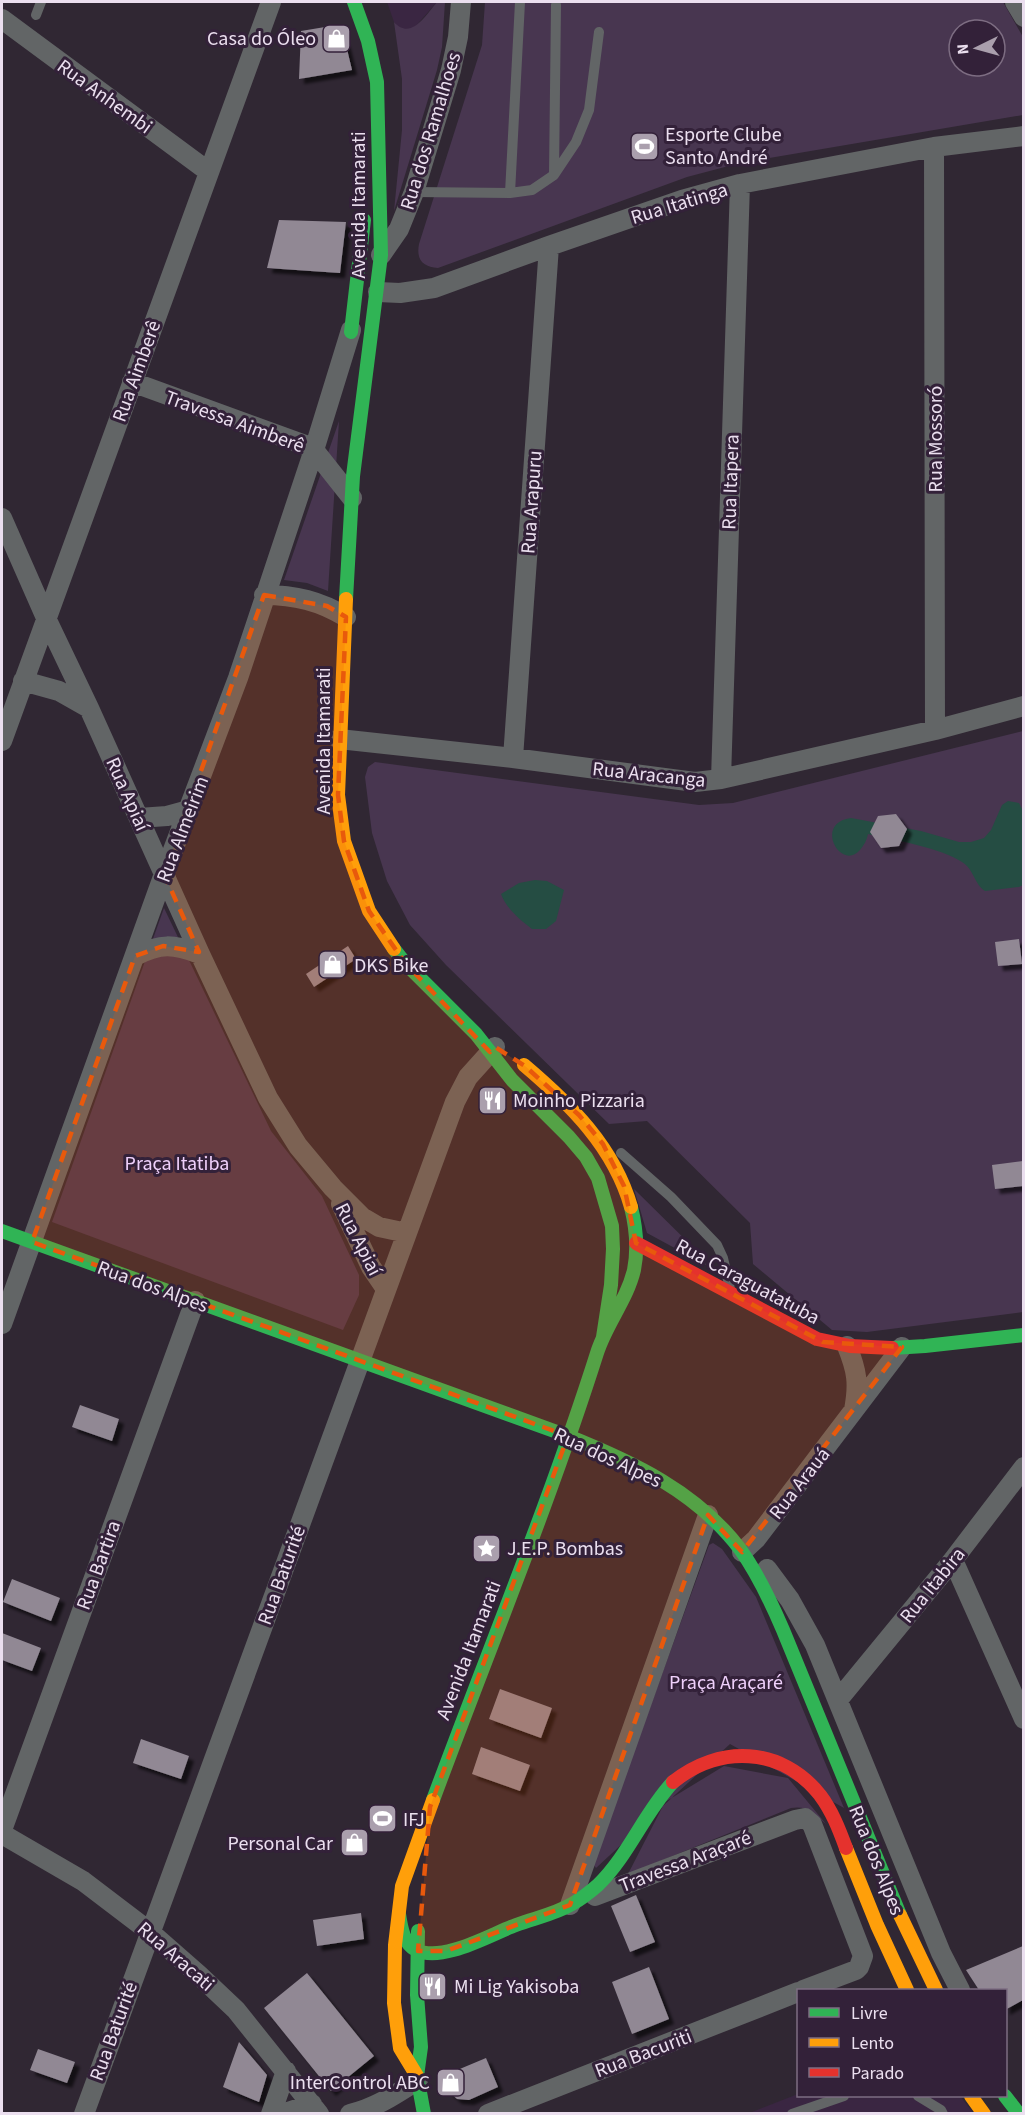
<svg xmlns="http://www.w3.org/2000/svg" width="1025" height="2115" font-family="'Source Sans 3',sans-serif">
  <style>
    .built { fill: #3a2642 }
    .green { fill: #483650; fill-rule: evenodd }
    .water { fill: #254d43 }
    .building { fill: #918894; filter: url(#shadow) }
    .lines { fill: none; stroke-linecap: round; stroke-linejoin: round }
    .lane { stroke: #626566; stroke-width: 10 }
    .street { stroke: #626566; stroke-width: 20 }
    .fast { stroke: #30b455; stroke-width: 14 }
    .slow { stroke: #ff9f0a; stroke-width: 14 }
    .jam { stroke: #e5322d; stroke-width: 14 }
    .marked { fill: #e8590c; fill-opacity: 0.2; stroke: #e8590c; stroke-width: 4.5; stroke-dasharray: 12 8; stroke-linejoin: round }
    .labels { text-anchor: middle; stroke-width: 6; stroke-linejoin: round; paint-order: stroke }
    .poi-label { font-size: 20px; fill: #ebdfef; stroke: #332139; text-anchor: start }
    .street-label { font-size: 20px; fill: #ebdfef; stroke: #332139 }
    .park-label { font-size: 20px; fill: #efd0fb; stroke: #332139 }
  </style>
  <defs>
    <filter id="shadow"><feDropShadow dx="5" dy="5" stdDeviation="1.5" flood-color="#0009"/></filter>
  </defs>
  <rect width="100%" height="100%" fill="#302733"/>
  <path class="built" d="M 387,2 L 437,2 L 414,28 L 404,30 L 399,28 L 394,22 Z
    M 798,2094 L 798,2096 L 960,2096 L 974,2114 L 747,2114 Z"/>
  <path class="green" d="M 437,2 L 445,2 L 442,47 L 437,70 L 394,211 L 402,130 L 402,79 L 394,22 C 411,41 426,15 437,2 Z
    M 485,2 L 1003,2 L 1023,37 L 1023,115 L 740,163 L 687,177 L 438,268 C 423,267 416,260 419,244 L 482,45 ZM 959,30 L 995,30 L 995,66 L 959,66 Z
    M 339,421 L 328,591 L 307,583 L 284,580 Z
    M 1023,731 L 1023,1312 L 867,1332 L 832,1330 L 753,1264 L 750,1223 L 647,1121 L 609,1124 L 446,965 L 410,925 L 387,881 L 372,833 L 365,777 L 368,767 L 375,762 L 699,805 L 733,803 Z
    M 164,908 L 271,1131 L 322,1196 L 359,1275 L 359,1295 L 343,1330 L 52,1222 Z
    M 634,1189 L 702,1256 L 706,1265 L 647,1233 Z
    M 713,1543 L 722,1549 L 756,1597 L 844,1808 L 730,1744 L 596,1868 L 593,1864 L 709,1545 Z
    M 724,1766 L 788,1778 L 826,1824 C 815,1814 807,1805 791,1808 L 628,1874 L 665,1802 Z"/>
  <path class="water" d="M 1008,801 L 1019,803 L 1023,811 L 1023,885 L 1019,887 L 985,891 C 974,884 974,869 962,862 C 941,848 894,840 868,834 C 867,840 864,845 860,850 C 841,872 813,823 851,818 L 921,831 L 959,842 L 971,842 L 984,838 L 991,830 L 1002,805 Z
    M 535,880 L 547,881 L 564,890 L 556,921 L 546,929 L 532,929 C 520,920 506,908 501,894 L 519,883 Z"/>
  <path class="building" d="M 337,25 L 346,45 L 352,70 L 299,79 L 301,31 Z
    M 279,220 L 346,222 L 340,273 L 267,268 Z
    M 896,814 L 907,829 L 899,846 L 881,848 L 870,832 L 878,816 Z
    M 1019,939 L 1022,964 L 998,966 L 995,942 Z
    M 348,946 L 356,959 L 314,987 L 306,974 Z
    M 1023,1161 L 1023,1186 L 995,1189 L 992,1165 Z
    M 80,1405 L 119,1419 L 112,1441 L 72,1427 Z
    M 12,1579 L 60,1598 L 51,1621 L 3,1602 Z
    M 2,1633 L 41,1648 L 32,1671 L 2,1660 Z
    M 500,1689 L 552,1708 L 541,1738 L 489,1719 Z
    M 141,1739 L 189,1756 L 181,1779 L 133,1763 Z
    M 481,1747 L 530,1765 L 520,1791 L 472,1774 Z
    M 636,1895 L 655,1942 L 630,1952 L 611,1906 Z
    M 361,1913 L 364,1939 L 317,1946 L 313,1920 Z
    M 1023,1946 L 1023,2000 L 1005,2010 L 1005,1990 L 979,1990 L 966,1970 Z
    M 649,1967 L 669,2019 L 632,2034 L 612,1982 Z
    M 307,1973 L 374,2056 L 331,2091 L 264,2008 Z
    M 239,2042 L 267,2075 L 259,2102 L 223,2087 Z
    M 38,2049 L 75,2062 L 67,2083 L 30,2070 Z
    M 486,2058 L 498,2087 L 469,2100 L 457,2099 L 446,2089 L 443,2076 Z"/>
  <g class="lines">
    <path class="lane" d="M 36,15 L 41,2
      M 554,174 L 556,5
      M 414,192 L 510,193 L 532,190 L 554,175 L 576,142 L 589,110 L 599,32
      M 510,193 L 520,2
      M 621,1153 L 671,1197 L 717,1245 L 723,1258 L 730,1289
      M 918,2096 L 941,2110 L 943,2114
      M 792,2114 L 844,2096"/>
    <path class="street" d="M 1015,2 L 1024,17
      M 2,19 L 209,172
      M 934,147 L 935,730
      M 381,255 L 399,229 L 414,192 L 451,70 L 458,37 L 461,2
      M 378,292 L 400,293 L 434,288 L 549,246 L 682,200 L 740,184 L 934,147 L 1024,136
      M 132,382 L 305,445 L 314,450 L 352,498
      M 2,518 L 46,618 L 89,708 L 200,954 L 268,1098 L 298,1146 L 333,1188 L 362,1217 L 379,1227 L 407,1233
      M 264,595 C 295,595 320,601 346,617
      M 23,681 L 59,691 L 89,708
      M 339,739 L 513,758 L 695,782 L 721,779 L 935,730 L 1024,706
      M 2,741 L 271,2
      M 513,758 L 549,246
      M 721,779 L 740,184
      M 139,818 L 167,816 L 189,810
      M 135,956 C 161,943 173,944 200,954
      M 341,1204 L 371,1267 L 386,1289
      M 2,1324 L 164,874 L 238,678 L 314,450 L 351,330
      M 847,1346 C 857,1371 859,1383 854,1410
      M 742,1552 L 756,1539 L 902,1347
      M 953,1560 L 1024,1719
      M 767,1569 L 790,1600 L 815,1645 L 941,1953 L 960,1990
      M 838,1700 L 953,1560 L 1024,1467
      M 2,1830 L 195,1301
      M 2,1834 L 83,1881 L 150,1932 L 199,1975 L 236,2010 L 319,2114
      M 595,1896 L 795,1820 L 805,1818 L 812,1824 L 863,1956 L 859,1967 L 856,1970 L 803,1990
      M 570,1905 L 708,1515
      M 84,2114 L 455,1102 L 468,1077 L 495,1047
      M 271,2114 L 286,2071
      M 282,2114 L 312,2104
      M 350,2114 C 376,2108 396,2094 418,2080
      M 488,2114 L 798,1992"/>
    <path class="fast" d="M 351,332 L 364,220
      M 346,599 L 353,476 L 381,255 L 377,82 L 368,41 L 354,2
      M 394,949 L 405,963 L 476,1034 L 512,1080 L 569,1137 L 586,1157 L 598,1178 L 612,1226 L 613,1249 L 611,1285 L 603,1337
      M 2,1231 L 568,1436
      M 892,1348 L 925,1346 L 1024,1335
      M 568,1436 C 633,1462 697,1492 740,1549 C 758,1574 771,1602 783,1630 L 900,1915
      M 433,1800 C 488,1651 549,1504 597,1353 C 606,1324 627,1300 634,1270 C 638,1250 636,1227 631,1207
      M 399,1914 C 401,1927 403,1943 416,1950 C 443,1963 491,1934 516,1925 C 535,1918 555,1914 572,1904 C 581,1899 590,1892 598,1885 C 629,1855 644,1813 673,1782
      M 418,1931 L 417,1995 L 421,2047 L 417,2076 L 424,2114
      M 1005,2096 L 1019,2114"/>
    <path class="slow" d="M 346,599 L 338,795 L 344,841 L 369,911 L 394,949
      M 524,1065 C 570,1104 614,1147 631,1207
      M 846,1848 L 877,1925 L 907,1990
      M 900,1915 L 936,1990
      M 417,2076 L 400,2048 L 394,2003 L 395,1945 L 402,1886 L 433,1800
      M 971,2096 L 984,2114"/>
    <path class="jam" d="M 636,1243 L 817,1339 L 850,1346 L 892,1348
      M 673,1782 C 719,1745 781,1746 820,1795 C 832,1811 839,1829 846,1848"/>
  </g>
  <path class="marked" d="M 264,595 L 327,606 L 346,617 L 338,795 L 344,841 L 369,911 L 405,963 L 490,1052 L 495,1047 L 525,1066 L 579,1115 L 603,1144 L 624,1186 L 636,1243 L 823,1342 L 902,1347 L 742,1552 L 708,1515 L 570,1905 L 446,1951 L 418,1951 L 430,1807 L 568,1436 L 32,1242 L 135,956 L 163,946 L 199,952 L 164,874 Z"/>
  <defs>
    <symbol id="shop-square" viewBox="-11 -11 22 22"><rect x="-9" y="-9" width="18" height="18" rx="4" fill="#aa9fad" stroke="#332139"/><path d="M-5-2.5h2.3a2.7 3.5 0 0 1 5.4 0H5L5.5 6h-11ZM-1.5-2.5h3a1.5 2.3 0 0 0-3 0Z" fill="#fff"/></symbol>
    <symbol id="stadium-square" viewBox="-11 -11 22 22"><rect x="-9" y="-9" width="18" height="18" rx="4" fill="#aa9fad" stroke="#332139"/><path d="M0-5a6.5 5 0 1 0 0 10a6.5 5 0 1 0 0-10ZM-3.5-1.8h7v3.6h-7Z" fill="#fff"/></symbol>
    <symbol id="restaurant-square" viewBox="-11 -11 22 22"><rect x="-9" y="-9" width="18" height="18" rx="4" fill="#aa9fad" stroke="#332139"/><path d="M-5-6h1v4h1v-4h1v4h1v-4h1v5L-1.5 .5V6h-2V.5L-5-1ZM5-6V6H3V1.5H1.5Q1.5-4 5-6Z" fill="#fff"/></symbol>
    <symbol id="sight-square" viewBox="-11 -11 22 22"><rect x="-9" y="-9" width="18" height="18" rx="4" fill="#aa9fad" stroke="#332139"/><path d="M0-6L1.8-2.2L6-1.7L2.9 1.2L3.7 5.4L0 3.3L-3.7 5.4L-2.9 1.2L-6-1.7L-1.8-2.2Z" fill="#fff"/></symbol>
  </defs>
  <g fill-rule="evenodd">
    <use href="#shop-square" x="320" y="22" width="33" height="33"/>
    <use href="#stadium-square" x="628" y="130" width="33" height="33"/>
    <use href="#shop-square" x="316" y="948" width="33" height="33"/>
    <use href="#restaurant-square" x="476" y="1084" width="33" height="33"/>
    <use href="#sight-square" x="470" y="1532" width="33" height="33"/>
    <use href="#stadium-square" x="366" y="1802" width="33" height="33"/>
    <use href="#shop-square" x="338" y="1826" width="33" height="33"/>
    <use href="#restaurant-square" x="416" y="1970" width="33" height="33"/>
    <use href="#shop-square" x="434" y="2066" width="33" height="33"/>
  </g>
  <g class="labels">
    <g class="poi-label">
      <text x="316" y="45" text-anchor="end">Casa do Óleo</text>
      <text x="665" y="141">Esporte Clube<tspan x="665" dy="23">Santo André</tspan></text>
      <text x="354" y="972">DKS Bike</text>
      <text x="513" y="1107">Moinho Pizzaria</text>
      <text x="507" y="1555">J.E.P. Bombas</text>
      <text x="403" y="1826">IFJ</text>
      <text x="333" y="1850" text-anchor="end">Personal Car</text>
      <text x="454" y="1993">Mi Lig Yakisoba</text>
      <text x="430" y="2089" text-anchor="end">InterControl ABC</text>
    </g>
    <g class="street-label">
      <text transform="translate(105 96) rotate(36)" y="7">Rua Anhembi</text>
      <text transform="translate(430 131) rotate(-73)" y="7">Rua dos Ramalhoes</text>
      <text transform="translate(679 203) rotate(-17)" y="7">Rua Itatinga</text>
      <text transform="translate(358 205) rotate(-90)" y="7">Avenida Itamarati</text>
      <text transform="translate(136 371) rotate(-70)" y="7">Rua Aimberê</text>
      <text transform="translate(235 421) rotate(20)" y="7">Travessa Aimberê</text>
      <text transform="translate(935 439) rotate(-90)" y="7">Rua Mossoró</text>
      <text transform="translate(730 482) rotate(-88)" y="7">Rua Itapera</text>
      <text transform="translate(531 502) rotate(-86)" y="7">Rua Arapuru</text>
      <text transform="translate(323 741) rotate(-90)" y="7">Avenida Itamarati</text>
      <text transform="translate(649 774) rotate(6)" y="7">Rua Aracanga</text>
      <text transform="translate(128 794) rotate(66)" y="7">Rua Apiaí</text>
      <text transform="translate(182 829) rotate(-69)" y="7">Rua Almeirim</text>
      <text transform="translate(359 1239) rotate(63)" y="7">Rua Apiaí</text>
      <text transform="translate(748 1281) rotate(28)" y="7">Rua Caraguatatuba</text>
      <text transform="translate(153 1286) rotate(20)" y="7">Rua dos Alpes</text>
      <text transform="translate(608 1457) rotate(25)" y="7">Rua dos Alpes</text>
      <text transform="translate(799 1483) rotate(-52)" y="7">Rua Arauá</text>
      <text transform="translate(98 1565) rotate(-70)" y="7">Rua Bartira</text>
      <text transform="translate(281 1575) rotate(-70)" y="7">Rua Baturité</text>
      <text transform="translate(932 1585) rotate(-51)" y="7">Rua Itabira</text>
      <text transform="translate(468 1650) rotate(-69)" y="7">Avenida Itamarati</text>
      <text transform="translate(877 1860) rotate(68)" y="7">Rua dos Alpes</text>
      <text transform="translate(685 1861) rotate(-21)" y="7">Travessa Araçaré</text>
      <text transform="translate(176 1956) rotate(41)" y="7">Rua Aracati</text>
      <text transform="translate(113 2031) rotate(-70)" y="7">Rua Baturité</text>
      <text transform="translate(643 2053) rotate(-21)" y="7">Rua Bacuriti</text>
    </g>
    <g class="park-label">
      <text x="177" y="1170">Praça Itatiba</text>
      <text x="726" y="1689">Praça Araçaré</text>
    </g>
  </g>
  <rect width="1025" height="2115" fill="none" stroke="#ebdfef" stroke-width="6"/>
  <rect x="797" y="1989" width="210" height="108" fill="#332139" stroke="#7d6d82" stroke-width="1.5"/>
  <rect x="809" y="2008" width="30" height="9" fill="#30b455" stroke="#7d6d82" stroke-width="1.5"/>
  <text x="851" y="2019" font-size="18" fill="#ebdfef">Livre</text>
  <rect x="809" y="2038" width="30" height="9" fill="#ff9f0a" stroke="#7d6d82" stroke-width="1.5"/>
  <text x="851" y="2049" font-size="18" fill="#ebdfef">Lento</text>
  <rect x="809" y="2068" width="30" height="9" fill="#e5322d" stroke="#7d6d82" stroke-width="1.5"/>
  <text x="851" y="2079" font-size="18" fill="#ebdfef">Parado</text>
  <g transform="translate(977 48) rotate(265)"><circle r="28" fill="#332139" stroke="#7d6d82" stroke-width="1.5"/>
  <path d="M0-4.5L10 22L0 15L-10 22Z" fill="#aa9fad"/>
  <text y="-9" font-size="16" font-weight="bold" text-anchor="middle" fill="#ebdfef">N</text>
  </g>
</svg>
